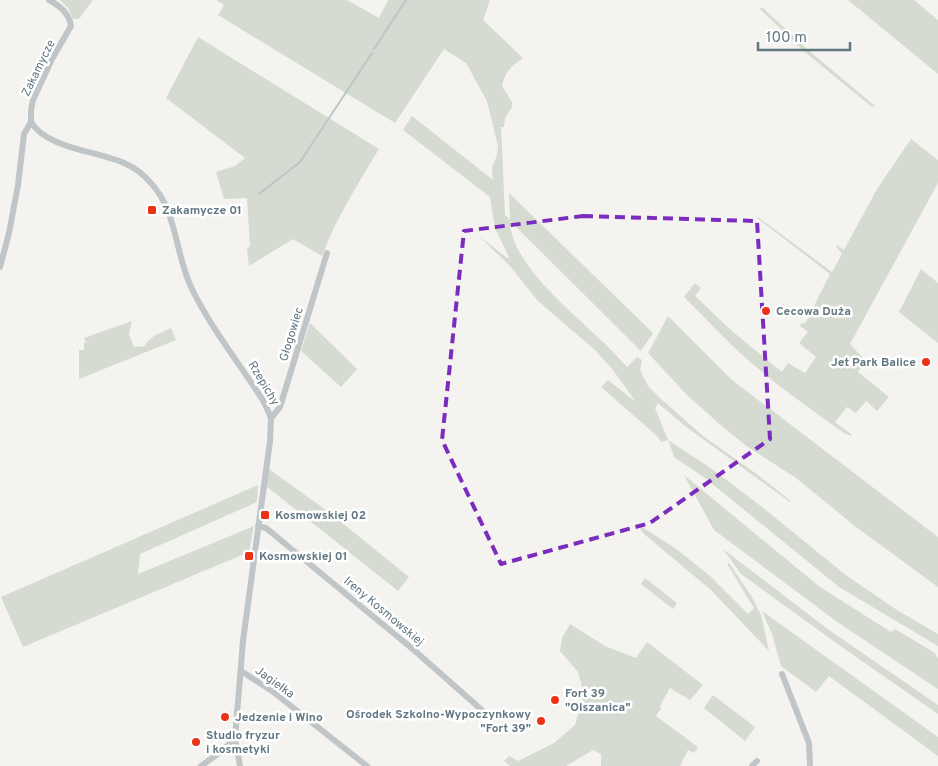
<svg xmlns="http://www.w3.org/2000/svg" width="938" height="766" font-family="Overpass,sans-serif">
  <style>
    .green { fill: #d5dbd0 }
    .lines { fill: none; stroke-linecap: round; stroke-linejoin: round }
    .stream { stroke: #b7c7ca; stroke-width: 2 }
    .minor { stroke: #c0c5c7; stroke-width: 6 }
    .marked { fill: none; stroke: #7b2cbf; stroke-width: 4; stroke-dasharray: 10 6; stroke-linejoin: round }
    .poi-dot { fill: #ed3115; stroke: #fff; stroke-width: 2 }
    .labels { text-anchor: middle; stroke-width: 5; stroke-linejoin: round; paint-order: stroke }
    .street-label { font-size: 12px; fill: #617782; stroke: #fff }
    .poi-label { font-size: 12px; font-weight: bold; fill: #617782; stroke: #fff; text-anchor: start }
  </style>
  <rect width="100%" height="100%" fill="#f4f3ef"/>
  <path class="green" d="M 60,0 L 93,0 L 79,19 L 73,19 L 68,8 Z
    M 216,0 L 347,0 L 379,18 L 388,0 L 490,0 L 483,20 L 523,58 C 511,66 505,72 502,86 L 512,102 L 512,107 L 505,118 L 504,127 L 501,127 L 505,215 L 510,220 L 509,193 L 653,333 L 641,351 L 510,221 C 510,263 574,314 603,342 C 612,350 619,359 627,367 L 637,357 L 642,360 L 640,370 L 648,386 L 660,398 L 703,436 L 758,475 L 791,501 L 790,502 L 685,426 L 658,403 L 655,408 L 668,440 L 712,469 L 762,507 L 847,576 L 897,610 L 938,634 L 938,646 L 839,587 L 705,478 L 674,457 L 668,440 L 661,442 L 657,436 L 601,387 L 608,380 L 636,402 L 613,370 L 595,350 L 537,300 L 510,266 L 478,235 L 507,258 L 509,257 L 495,228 L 490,197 L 403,130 L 412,116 L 493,180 L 492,168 L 497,155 L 498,146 L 487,101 L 466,63 L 444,49 L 395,123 L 218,15 L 224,5 Z
    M 848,0 L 914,0 L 938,20 L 938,74 Z
    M 762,7 L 808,50 L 875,106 L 872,107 L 806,53 L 760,9 Z
    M 198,37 L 379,149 C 358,184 336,218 322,256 L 293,239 L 249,266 L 247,249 L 250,246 L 247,198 L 224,199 L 216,172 L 235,166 L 245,158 L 166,98 Z
    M 911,139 L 938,160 L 938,183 L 850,344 L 865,360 L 858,372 L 889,397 L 877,411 L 866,401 L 856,413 L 847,407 L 835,422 L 852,435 L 851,436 L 844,433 C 812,410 779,387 749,361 C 726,341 706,318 684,297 L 695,283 L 701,288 L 695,296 L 733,332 L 782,372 L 788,363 L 805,373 L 816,357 L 799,343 L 808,332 L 799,325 L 806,322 L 830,274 L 757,218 L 758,217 L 832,272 L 842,254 L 836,246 L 837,245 L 844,250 L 877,189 Z
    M 921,269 L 938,283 L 938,343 L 899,312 Z
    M 668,316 L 732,380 L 938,537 L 938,587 L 856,527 L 796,478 L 745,445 L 716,421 L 688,396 L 648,353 Z
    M 132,321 L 129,334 L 134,347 L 146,346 L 145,344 L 154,336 L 171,328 L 176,340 L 79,379 L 79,350 L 84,350 L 84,343 L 86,342 L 84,338 Z
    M 310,323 L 357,369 L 341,387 L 301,351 Z
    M 269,469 L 330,513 L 409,577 L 398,591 L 266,486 Z
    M 684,475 L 820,587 L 891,632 L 895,629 L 935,653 L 938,659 L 938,689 L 836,621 L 714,530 Z
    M 258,485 L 257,502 L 140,554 L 138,574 L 254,526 L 249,552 L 23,647 L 1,597 Z
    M 639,527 L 642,527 L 675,548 L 710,576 L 748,614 L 754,608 L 727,564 L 729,563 L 752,597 L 761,615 L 769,651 L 711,590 L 644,534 Z
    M 723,549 L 829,630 L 938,705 L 938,714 L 839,645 L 741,574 Z
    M 645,578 L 677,603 L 673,609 L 641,584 Z
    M 762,611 L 938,737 L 938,756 L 829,676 L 816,692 L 781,666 L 772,634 Z
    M 570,624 L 605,646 L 636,658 L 647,642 L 703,685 L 690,700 L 670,688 L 660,706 L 661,709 L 656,716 L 698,747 L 694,753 L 688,750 L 680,766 L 601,766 L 601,754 L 593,750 L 566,766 L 510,766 L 504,761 L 509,756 L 518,761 L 554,743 L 575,725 L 582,701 L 582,686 L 578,672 L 560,651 L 562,638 Z
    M 713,695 L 755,727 L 745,741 L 704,708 Z"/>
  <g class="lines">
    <path class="stream" d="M 374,49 L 406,0
      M 259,194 L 300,162 L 372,53"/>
    <path class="minor" d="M 31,122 C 47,149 99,151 126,164 C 135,168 144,175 150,182 C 177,210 175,253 191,287 C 210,327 240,364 264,402 L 271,418 L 270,441 L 243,641 L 235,738 L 240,766
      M 0,267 L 9,233 L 18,185 L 24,134 L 31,122 L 31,110 L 33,100 L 52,59 L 71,26 C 69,13 60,6 49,0
      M 271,418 L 280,407 L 327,253
      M 258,526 L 266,528 L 415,651 L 492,719
      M 241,671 L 272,691 L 367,766
      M 782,674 L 809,743 L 810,766
      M 201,766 L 222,751 L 235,738
      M 752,766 L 757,761"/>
  </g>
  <path class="marked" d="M 583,216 L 757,221 L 770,439 L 650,523 L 501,564 L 442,440 L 464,231 Z"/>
  <g class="poi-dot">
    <rect x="147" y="205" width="10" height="10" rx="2.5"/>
    <circle cx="766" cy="311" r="5"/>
    <circle cx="926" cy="362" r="5"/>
    <rect x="260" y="510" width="10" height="10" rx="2.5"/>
    <rect x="244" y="551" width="10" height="10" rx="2.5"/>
    <circle cx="555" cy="700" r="5"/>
    <circle cx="225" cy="717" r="5"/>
    <circle cx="541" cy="721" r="5"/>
    <circle cx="196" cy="742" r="5"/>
  </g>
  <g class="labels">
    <g class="street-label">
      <text transform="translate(38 68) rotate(-64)" y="4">Zakamycze</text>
      <text transform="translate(291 334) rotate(-73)" y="4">Głogowiec</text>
      <text transform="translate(264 383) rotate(59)" y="4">Rzepichy</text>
      <text transform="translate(384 611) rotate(40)" y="4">Ireny Kosmowskiej</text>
      <text transform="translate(275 682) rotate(36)" y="4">Jagiełka</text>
    </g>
    <g class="poi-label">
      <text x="162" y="214">Zakamycze 01</text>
      <text x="776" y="315">Cecowa Duża</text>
      <text x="916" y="366" text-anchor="end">Jet Park Balice</text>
      <text x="275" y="519">Kosmowskiej 02</text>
      <text x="259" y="560">Kosmowskiej 01</text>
      <text x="565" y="697">Fort 39<tspan x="565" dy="14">"Olszanica"</tspan></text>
      <text x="531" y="718" text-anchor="end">Ośrodek Szkolno-Wypoczynkowy<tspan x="531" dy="14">"Fort 39"</tspan></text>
      <text x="235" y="721">Jedzenie i Wino</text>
      <text x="206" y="739">Studio fryzur<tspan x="206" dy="14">i kosmetyki</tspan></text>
    </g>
  </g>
  <path d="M758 42v8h92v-8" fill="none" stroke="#617782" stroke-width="2.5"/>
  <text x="766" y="42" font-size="15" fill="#617782" stroke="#ffffff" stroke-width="4" paint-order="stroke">100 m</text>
</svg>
